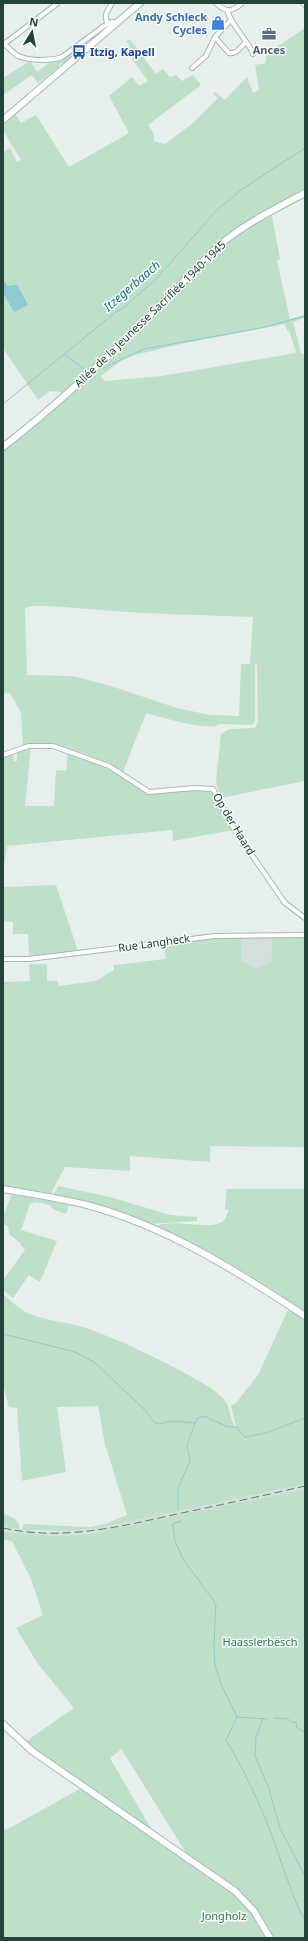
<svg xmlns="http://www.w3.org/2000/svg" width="308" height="1941" font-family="'Noto Sans',sans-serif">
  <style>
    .built { fill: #d4dfda }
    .green { fill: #bfe0c8; fill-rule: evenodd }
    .water { fill: #8ec9d4 }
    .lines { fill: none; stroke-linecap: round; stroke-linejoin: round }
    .stream { stroke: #8ec9d4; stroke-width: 1 }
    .minor-casing { stroke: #a8b8b2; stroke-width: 6 }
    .secondary-casing { stroke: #a4bbb3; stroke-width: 8 }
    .minor { stroke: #fff; stroke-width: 4 }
    .secondary { stroke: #fff; stroke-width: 6 }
    .rail { stroke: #5f7d75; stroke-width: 1; stroke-dasharray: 8 4; stroke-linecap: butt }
    .labels { text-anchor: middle; stroke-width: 3; stroke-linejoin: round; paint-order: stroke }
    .shop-label { font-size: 11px; font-weight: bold; fill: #366cbe; stroke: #f7fbf9; text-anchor: end }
    .service-label { font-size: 11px; font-weight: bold; fill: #4e5e75; stroke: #f7fbf9 }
    .transit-label { font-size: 11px; font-weight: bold; fill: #164399; stroke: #f7fbf9; text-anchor: start }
    .street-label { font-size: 11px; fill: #24423a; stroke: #f7fbf9 }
    .park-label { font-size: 11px; fill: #2d7a4b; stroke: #f7fbf9 }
    .water-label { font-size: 12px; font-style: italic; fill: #1c6f80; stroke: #f7fbf9 }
  </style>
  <rect width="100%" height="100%" fill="#e6efeb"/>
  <path class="built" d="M 241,939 L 272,939 L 271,962 L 257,968 L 241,961 Z
    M 305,1484 L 305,1489 L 111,1531 L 59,1536 L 3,1532 L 3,1526 L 42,1532 L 69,1531 L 109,1526 Z"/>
  <path class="green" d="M 305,28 L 305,198 L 272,215 L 280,259 L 277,261 L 290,319 L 305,315 L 305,318 L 293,322 L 301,353 L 305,355 L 305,781 L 221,798 L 216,782 L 221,734 L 229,729 L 255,728 L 258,723 L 257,664 L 255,664 L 255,721 L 252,725 L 220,724 C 207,732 162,717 146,713 L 123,772 C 97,757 54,738 23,747 L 21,713 L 10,693 L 3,694 L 3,442 L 62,394 L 60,392 L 50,391 L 38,400 L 3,348 L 3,152 L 10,148 L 17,162 L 21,160 L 3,130 L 3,123 L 15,113 L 21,123 L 36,115 L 69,167 L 129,133 L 109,96 L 132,77 L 139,86 L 148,81 L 124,48 L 130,45 L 126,42 L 130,39 L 156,74 L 163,69 L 170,77 L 176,75 L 182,81 L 193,75 L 201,85 L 148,125 L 154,134 L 154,141 L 165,144 L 193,123 L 218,98 L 213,94 L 215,92 L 225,100 L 247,77 L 253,93 L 259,90 L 255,65 L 266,63 L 266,52 L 272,50 ZM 285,324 L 287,330 L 290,333 L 296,353 L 162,376 L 105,381 L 101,376 L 121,361 L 135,355 L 181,344 ZM 32,606 L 50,606 L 141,613 L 253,617 L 250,664 L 241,664 L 239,716 L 210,715 L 177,708 L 111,686 L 73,676 L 27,675 L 25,608 Z
    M 80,45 L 83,46 L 67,62 L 59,64 L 59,67 L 38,83 L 32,75 L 3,95 L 3,78 L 30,61 L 37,72 L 50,62 L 58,61 Z
    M 31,747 L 25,806 L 54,806 L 56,770 L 66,771 L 68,751 L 113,769 L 153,794 L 194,789 L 208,789 L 214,791 L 233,830 L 173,841 L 172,830 L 7,846 L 3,874 L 3,757 L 13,754 L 14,761 L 17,761 L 17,752 Z
    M 56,885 L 78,951 L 29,956 L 28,934 L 13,934 L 13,922 L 3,921 L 3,887 Z
    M 227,937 L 305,937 L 305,1147 L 210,1146 L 210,1162 L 130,1156 L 130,1171 L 65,1167 L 50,1195 L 3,1187 L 3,982 L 30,981 L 29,964 L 47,964 L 47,981 L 58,981 L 58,986 L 96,981 L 114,970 L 114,965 L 166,959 L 164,944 ZM 241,939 L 272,939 L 271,962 L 257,968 L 241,961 Z
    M 58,1186 L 110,1197 L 170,1215 L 197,1217 L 197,1221 L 148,1224 L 53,1196 Z
    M 227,1189 L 305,1189 L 305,1484 L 109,1526 L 69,1531 L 22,1530 L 24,1524 L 89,1527 L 105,1524 L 127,1515 L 105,1444 L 98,1406 L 57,1407 L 66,1472 L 22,1481 L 17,1408 L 9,1407 L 3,1384 L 3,1294 C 11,1301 20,1310 30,1314 C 48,1321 67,1322 86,1328 C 120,1340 153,1356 185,1373 C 198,1381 212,1387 223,1398 C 231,1407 229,1419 236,1428 L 231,1405 L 235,1404 L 258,1375 L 291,1303 L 243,1273 L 235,1266 L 233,1268 L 155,1227 C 170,1217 211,1232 223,1221 C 226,1219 227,1213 229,1210 L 225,1209 Z
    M 12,1194 L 69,1205 L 66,1214 L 53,1209 L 50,1205 L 36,1202 L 30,1204 L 21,1230 L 57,1241 L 40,1282 L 29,1275 L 13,1298 L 3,1290 L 3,1280 L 25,1250 L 20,1243 L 9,1234 L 8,1226 L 3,1224 L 3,1217 Z
    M 305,1489 L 305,1938 L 3,1938 L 3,1827 L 6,1830 L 85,1786 L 25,1742 L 74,1708 L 38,1664 L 16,1628 L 43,1615 L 31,1579 L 12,1541 L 3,1540 L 3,1532 L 59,1536 L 89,1534 ZM 122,1749 L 122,1750 L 186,1853 L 152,1830 L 110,1758 Z
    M 3,1513 C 11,1517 19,1519 20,1529 L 3,1526 Z"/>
  <path class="water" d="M 6,282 L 7,286 L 17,285 L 28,305 L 14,312 L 3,293 L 3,283 Z"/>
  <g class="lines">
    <path class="stream" d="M 65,355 L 87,371
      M 103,368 L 144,349 L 261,328 L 305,316
      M 3,404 L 116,312 L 122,309 L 155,280 L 217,210 L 241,190 L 305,148
      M 3,1334 L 75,1352 L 94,1362 L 144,1409 L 154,1422 L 159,1424 L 172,1421 L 195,1423 L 198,1418 L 204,1416 L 228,1427 L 236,1427 L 245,1437 L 266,1433 L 305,1418
      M 178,1510 L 178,1488 L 190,1461 L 187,1445 L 195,1423
      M 181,1521 L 174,1523 L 173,1525 L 175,1541 L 183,1559 L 216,1604 L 214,1644 L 215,1665 L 221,1684 L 237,1717 L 226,1740 C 243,1768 257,1798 269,1828 C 276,1844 296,1911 305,1919
      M 237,1717 L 268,1719
      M 263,1718 L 256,1737 L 255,1756 L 269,1789 L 280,1828 L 305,1876
      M 274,1718 L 288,1719 L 291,1722 L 296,1722 L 297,1728 L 305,1732"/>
    <defs>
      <path id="minor" d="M 216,3 C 226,13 232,12 242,3
        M 303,3 L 305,5
        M 228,11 C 229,23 248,40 253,54
        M 108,24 C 103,15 107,12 112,3
        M 215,37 L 229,53 C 236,55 241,47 246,42
        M 3,43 C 8,47 13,53 18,56 C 30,61 51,61 62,57 L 104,26 L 112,22 L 116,23
        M 4,44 L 58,3
        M 192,68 L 206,56 L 215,37 L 231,20
        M 3,755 L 29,746 L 53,746 L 109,766 L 149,792 L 194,788 L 213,789 L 234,829 L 285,903 L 305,918
        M 3,959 L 29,959 L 215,936 L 305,935"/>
      <path id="secondary" d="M 3,120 L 140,3
        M 3,447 C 80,387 147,319 215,249 C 242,225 273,210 305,193
        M 3,1189 C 31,1194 59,1198 87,1205 C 166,1226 237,1271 305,1316
        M 3,1724 L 32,1751 L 235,1891 L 254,1911 L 270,1938"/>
    </defs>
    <use href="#minor" class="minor-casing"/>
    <use href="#secondary" class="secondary-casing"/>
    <use href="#minor" class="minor"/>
    <use href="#secondary" class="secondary"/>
    <path class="rail" d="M 3,1528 C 62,1541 119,1527 177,1514 C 220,1505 262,1496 305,1486"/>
  </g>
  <defs>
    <symbol id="shop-bare" viewBox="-9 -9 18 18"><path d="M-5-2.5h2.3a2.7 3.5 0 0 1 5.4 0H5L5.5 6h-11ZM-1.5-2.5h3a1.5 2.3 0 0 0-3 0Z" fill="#3f7fe0" stroke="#f7fbf9" stroke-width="2.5" paint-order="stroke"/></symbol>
    <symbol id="office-bare" viewBox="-9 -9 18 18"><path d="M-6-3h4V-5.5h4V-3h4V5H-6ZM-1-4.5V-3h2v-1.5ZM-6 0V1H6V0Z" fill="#5c6f8a" stroke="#f7fbf9" stroke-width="2.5" paint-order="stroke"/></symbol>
    <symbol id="bus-bare" viewBox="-9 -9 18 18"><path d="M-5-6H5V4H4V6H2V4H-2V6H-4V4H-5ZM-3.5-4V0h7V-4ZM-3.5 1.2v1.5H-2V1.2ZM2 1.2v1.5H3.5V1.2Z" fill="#1a4fb4" stroke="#f7fbf9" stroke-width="2.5" paint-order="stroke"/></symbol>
  </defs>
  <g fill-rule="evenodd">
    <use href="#shop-bare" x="208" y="13" width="20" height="20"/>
    <use href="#office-bare" x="259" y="24" width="20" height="20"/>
    <use href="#bus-bare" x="69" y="42" width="20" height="20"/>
  </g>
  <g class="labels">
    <g class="shop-label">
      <text x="207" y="21">Andy Schleck<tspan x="207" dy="13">Cycles</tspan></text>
    </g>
    <g class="service-label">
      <text x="269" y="54">Ances</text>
    </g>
    <g class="transit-label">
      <text x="90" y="56">Itzig, Kapell</text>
    </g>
    <g class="street-label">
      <text transform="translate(150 314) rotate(-44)" y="4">Allée de la Jeunesse Sacrifiée 1940-1945</text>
      <text transform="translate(234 824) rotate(59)" y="4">Op der Haard</text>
      <text transform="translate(154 943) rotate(-8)" y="4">Rue Langheck</text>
    </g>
    <g class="park-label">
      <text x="260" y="1646">Haasslerbësch</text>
      <text x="224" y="1920">Jongholz</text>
    </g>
    <g class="water-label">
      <text transform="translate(132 286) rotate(-41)" y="4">Itzegerbaach</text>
    </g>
  </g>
  <rect width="308" height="1941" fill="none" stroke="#24423a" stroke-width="8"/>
  <g transform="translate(32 32) rotate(10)" stroke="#f7fbf9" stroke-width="3" paint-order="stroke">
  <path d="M0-3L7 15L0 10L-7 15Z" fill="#24423a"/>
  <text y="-6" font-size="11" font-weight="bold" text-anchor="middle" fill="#24423a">N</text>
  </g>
</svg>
